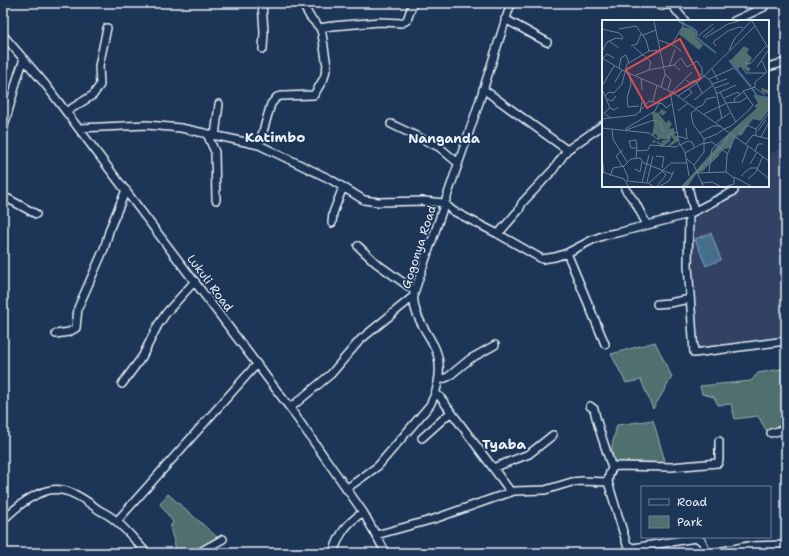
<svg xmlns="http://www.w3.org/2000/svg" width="789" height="556" font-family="'Shantell Sans',sans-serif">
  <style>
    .built { fill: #314265 }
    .green { fill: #506f6e; stroke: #9cb0b3 }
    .water { fill: #456e8c; stroke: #86a2b7 }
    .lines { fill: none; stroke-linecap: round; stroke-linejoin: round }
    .minor-casing { stroke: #e8f1f8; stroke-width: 10 }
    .minor { stroke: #1d3557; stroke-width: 7 }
    .labels { text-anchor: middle; stroke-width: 3.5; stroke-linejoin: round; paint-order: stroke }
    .street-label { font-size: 12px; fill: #e8f1f8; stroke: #1d3557 }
    .neighbourhood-label { font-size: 13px; font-weight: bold; fill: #e8f1f8; stroke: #1d3557 }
    .quarter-label { font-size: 14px; font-weight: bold; fill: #e8f1f8; stroke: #1d3557 }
    .inset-river { fill: none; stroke: #456e8c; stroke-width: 2 }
    .inset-road { fill: none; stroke: #6e8097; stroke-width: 1 }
    .view { fill: #da5052; fill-opacity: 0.15; stroke: #da5052; stroke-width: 2 }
    .inset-edge { fill: none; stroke: #e8f1f8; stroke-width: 2 }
  </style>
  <rect width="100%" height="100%" fill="#1d3557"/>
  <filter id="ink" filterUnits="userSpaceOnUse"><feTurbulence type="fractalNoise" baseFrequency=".025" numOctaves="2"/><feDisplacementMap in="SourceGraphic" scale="8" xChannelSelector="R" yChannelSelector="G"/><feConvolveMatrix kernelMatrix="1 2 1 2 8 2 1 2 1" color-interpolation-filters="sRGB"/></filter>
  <g filter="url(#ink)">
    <path class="built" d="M 786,147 L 786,338 L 697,352 L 690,267 L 696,212 L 736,191 L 734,186 L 768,186 L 768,154 Z"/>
    <path class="green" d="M 655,342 L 672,377 L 653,409 L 641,380 L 626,383 L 611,354 Z
      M 786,368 L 785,427 L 766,430 L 758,416 L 735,419 L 731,404 L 718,405 L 714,397 L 702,394 L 700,386 L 751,381 L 758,373 Z
      M 653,420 L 666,465 L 612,465 L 612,445 L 617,425 Z
      M 168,494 L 217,537 L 190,553 L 177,553 L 170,527 L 173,522 L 160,504 Z"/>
    <path class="water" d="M 711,233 L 721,260 L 706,266 L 695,239 Z"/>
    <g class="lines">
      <defs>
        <path id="minor" d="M 262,3 L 264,32 L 263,49
          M 654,3 L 661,6 L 671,4 L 685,21
          M 505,19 L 547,42
          M 734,21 L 764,7
          M 320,28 L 332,26 L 380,22 L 402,23 L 407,20 L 413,3
          M 3,35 L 45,84 L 290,408 L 363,512 L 386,553
          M 768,67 L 786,62
          M 483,89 L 567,150
          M 66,112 L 93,95 L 100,85 L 99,66 L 107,28
          M 391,124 L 439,147 L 458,163
          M 79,128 L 147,125 L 181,128 L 259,145 L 330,179 L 364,200 L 378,202 L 424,201 L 444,203 L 453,211 L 498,234 L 542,259 L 555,257 L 567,253 L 605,344
          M 3,130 L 18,76 L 24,59
          M 207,134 L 215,152 L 216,200
          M 215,136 L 219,104
          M 259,145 L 271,104 L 277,97 L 281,96 L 314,95 L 324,78 L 327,66 L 322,34 L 320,28 L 310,17 L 302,3
          M 688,186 L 694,211
          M 625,189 L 635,202 L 647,225
          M 3,196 L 36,214
          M 689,214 L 734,191
          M 332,223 L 333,213 L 343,187
          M 498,234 L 519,210 L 522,203 L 553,170 L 567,150 L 603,125
          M 358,246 L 376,263 L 415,291
          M 567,253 L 592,240 L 605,235 L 621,232 L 689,214 L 688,265 L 694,353 L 786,341
          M 657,304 L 669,303 L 690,299
          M 56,334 L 69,332 L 76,328 L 78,308 L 104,249 L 110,228 L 126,190
          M 439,380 L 448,377 L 470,359 L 495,345
          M 122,384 L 142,357 L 158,325 L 167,312 L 195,281
          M 436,394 L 440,397 L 511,492
          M 590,406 L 594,409 C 598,429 606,448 612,468
          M 290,408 L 331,374 L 360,340 L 414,296
          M 771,433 L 786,429
          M 422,438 L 451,412
          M 493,468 L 529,454 L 553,435
          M 346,489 L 378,466 L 430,405 C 439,388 443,366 435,348 C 427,331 411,313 414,293 L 477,109 L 511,3
          M 3,520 C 15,508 29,496 46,491 C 66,485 84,499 99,510 C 105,513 112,517 117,522 C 128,531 137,543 147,553
          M 117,521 L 257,364
          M 376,535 L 434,519 L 514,491 L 545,490 L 572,482 L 582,481 L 608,482
          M 198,553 L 223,539
          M 333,553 C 340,533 345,525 363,512
          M 706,553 C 704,546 704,540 696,538 L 633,548 L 627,545 L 608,482 C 609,476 609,470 615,466 L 671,467 L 718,463 L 719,460 L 719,441
          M 713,553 L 748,546 L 785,545"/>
      </defs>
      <use href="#minor" class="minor-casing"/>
      <use href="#minor" class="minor"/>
    </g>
  </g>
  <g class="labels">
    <g class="street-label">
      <text transform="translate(419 247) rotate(-72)" y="4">Gogonya Road</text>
      <text transform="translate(210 283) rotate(53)" y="4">Lukuli Road</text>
    </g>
    <g class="neighbourhood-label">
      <text x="444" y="143">Nanganda</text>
    </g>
    <g class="quarter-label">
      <text x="275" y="142">Katimbo</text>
      <text x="504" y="449">Tyaba</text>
    </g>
  </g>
  <g transform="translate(602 20)">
    <rect width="167" height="167" fill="#1d3557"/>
    <path d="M 81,7 L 91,9 L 94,13 L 93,18 L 101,25 L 97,30 L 77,14 ZM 142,26 L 147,29 L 145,33 L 150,38 L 145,46 L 149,49 L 146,52 L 139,46 L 134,51 L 128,41 ZM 159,68 L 167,70 L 167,90 L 159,101 L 151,99 L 139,116 L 136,114 L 131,120 L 129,128 L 122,129 L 101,151 L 95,153 L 86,166 L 80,166 L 129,111 L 155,88 L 152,86 L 156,83 L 151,75 L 166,77 L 167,74 L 160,72 ZM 59,89 L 65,92 L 60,96 L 59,93 L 57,94 L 64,103 L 67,100 L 70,104 L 67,109 L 72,108 L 73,116 L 76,116 L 76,121 L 70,125 L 65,126 L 72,120 L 69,116 L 68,121 L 60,127 L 54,122 L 50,123 L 51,120 L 61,124 L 59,121 L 66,119 L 56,119 L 54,114 L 50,116 L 52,104 L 50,92 L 57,93 Z" fill="#506f6e"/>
    <path class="inset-river" d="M 76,1 L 92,9 L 95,12 L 94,17 L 114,33M 127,40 L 149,67M 150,68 L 155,76 L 167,78"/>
    <path class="inset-road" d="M 52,1 L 63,54 L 69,60 L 66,69M 150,1 L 167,29M 0,9 L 17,13 L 21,17 L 20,19 L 14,18 L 5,22 L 0,32M 41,15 L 54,10M 96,16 L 111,4M 101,17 L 112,8M 103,18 L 126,4 L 137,1M 57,20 L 73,26 L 79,31M 7,21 L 17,28M 70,24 L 81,6 L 81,1M 29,26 L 35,24 L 39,14M 114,26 L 111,22 L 126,11 L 137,7 L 141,8M 32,27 L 49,42 L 47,50M 127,30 L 133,18 L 149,1M 47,31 L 59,30M 0,38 L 20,50 L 70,72 L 167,141M 1,38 L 5,34 L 12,38M 145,41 L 143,43 L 148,44 L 164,26M 160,41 L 165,52M 72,45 L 79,38 L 85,47 L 95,41 L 100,48 L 100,55 L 107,59 L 114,71 L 120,99M 139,46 L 144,53 L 163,53M 67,47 L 73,29M 155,47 L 167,29M 17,48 L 19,38 L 24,35 L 27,43M 110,49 L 116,60M 27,53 L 29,64 L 25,78 L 26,87 L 37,86M 34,55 L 47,50 L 72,45 L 78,50M 39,58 L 40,70M 107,59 L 132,48M 84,60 L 88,63 L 93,60 L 100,73M 13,62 L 20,50M 110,64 L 125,59M 0,66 L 12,46M 59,67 L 63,54M 152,67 L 163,75M 113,68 L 127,63M 1,71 L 8,88M 68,71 L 77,123 L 83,132 L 87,156M 70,72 L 90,52M 118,72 L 134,102M 114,74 L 134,65M 3,76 L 7,72 L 12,73 L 20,64 L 25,44 L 47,31 L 44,20 L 34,6 L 17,9M 76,76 L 95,63 L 153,6M 122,78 L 136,72 L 138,75M 4,79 L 10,81 L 14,76M 82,79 L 90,73 L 87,69M 92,80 L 111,65M 51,81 L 55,65M 123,83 L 138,82 L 146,77M 133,83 L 132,79 L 141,72M 94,88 L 101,85 L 104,79 L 114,77M 95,89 L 89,93 L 91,104 L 102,119M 76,91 L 86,83M 38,93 L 40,81M 102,94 L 123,84M 8,98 L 2,93 L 8,88 L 12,90 L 16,87M 0,99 L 34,95 L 47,81 L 61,84 L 64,88 L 69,84M 114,102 L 128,93M 0,108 L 47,113 L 57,120M 10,109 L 11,119 L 25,142M 23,109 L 53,91 L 59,78M 122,109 L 129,106 L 147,90 L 151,85 L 141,71 L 153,67 L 153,62 L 165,52M 154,109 L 167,93M 24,110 L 52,100 L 59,104 L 61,112M 156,111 L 164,100M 98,113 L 111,106 L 119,106M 76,116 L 85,119 L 84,108M 159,117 L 167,102M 134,118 L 144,105 L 154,109 L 154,115M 65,119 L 69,113 L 76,112M 102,119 L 115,114 L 122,109M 144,124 L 151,115 L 167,119M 78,125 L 86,121 L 90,122 L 92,127M 34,131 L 46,130 L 48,125 L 74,127 L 78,124M 153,131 L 156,124 L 161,124M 83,133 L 99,124 L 110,122 L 126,134M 54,136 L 62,137 L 60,148M 0,138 L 2,153M 34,138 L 35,128 L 34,120 L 27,121 L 29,128 L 35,128M 85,139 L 92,145 L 101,166M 108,143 L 117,135M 140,143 L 146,126M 148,144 L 155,132M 92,145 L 102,132 L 102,119M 20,146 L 14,136 L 21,130M 21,146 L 26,157 L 25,161M 33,149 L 38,152 L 40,142M 155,149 L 167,159M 0,152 L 22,159 L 26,166M 107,152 L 110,129 L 127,114M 124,152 L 125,135 L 133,117M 94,153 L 123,123 L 127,114M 8,156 L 11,148 L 22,146 L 29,139 L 38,138 L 42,143 L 70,154M 139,156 L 148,148 L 156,148M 132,157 L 149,166M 146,159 L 154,152 L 161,136M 25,161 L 46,163 L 51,166M 45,162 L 51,136M 40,163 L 47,135M 47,163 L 69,143 L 85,143M 99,163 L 110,162 L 118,166M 55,166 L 64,155 L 60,151M 58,166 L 67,161 L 72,151M 80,166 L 93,153 L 124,152 L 132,158 L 132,164 L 125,166"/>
    <path class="view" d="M 78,19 L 99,58 L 45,88 L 24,50 Z"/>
    <rect width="167" height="167" class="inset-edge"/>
  </g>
  <rect width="789" height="556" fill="none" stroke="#1d3557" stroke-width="16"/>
  <rect x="8" y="8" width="773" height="540" fill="none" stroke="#e8f1f8" stroke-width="1.5" filter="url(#ink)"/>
  <rect x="641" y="486" width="130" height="52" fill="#1d3557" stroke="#6e8097"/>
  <rect x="649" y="499" width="20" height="6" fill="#1d3557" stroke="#6e8097"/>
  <text x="677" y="506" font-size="12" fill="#e8f1f8">Road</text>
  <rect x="649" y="516" width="20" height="12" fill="#506f6e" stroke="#6e8097"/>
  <text x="677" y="526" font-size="12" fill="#e8f1f8">Park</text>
</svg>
